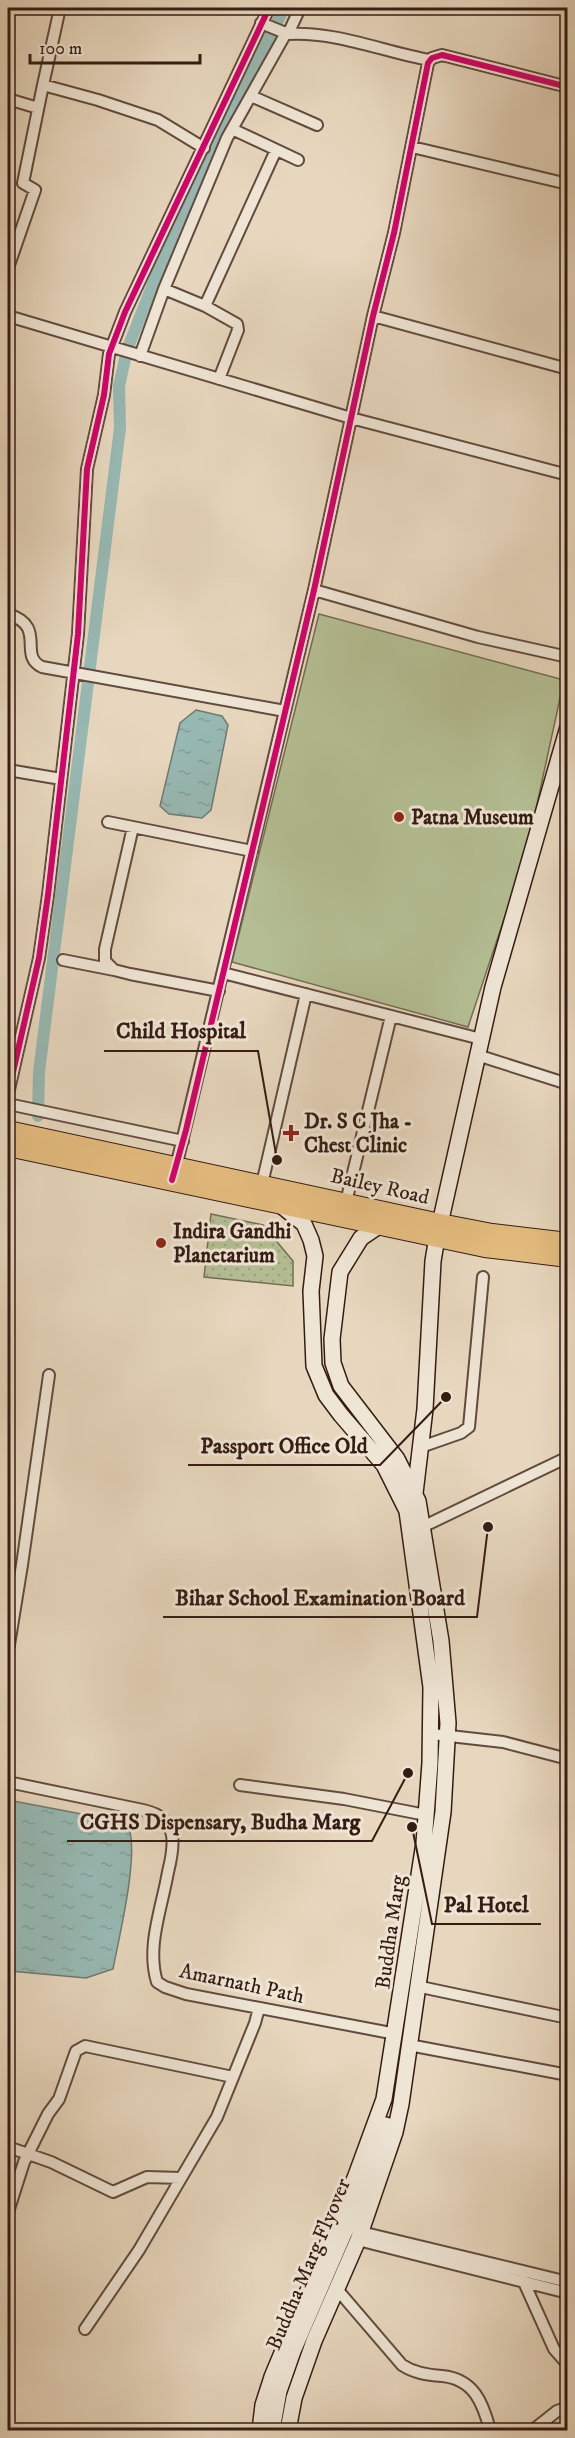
<svg xmlns="http://www.w3.org/2000/svg" width="575" height="2438" font-family="'IM FELL DW Pica',serif">
  <style>
    .grass { fill: url(#grass-dots); stroke: #746d53; stroke-width: 1.5 }
    .park { fill: #b4be93; stroke: #746d53; stroke-width: 1.5 }
    .water { fill: url(#water-ripples); stroke: #707a73; stroke-width: 1.5 }
    .lines { fill: none; stroke-linecap: round; stroke-linejoin: round }
    .canal { stroke: #97b9b3; stroke-width: 12 }
    .street-casing { stroke: #624b3e; stroke-width: 14 }
    .secondary-casing { stroke: #351c13; stroke-width: 18 }
    .highway-casing { stroke: #351c13; stroke-width: 22 }
    .street { stroke: #efe5d5; stroke-width: 10 }
    .secondary { stroke: #efe5d5; stroke-width: 15 }
    .highway { stroke: #e4bc7f; stroke-width: 20 }
    .cycleway-casing { stroke: #efe5d5; stroke-width: 10 }
    .cycleway { stroke: #d6006c; stroke-width: 6 }
    .poi-dot { fill: #8f2418; stroke: #efe5d5; stroke-width: 2 }
    .labels { text-anchor: middle; stroke-width: 6; stroke-linejoin: round; paint-order: stroke }
    .poi-label { font-size: 21px; font-weight: bold; fill: #351c13; stroke: #efe5d5; text-anchor: start }
    .street-label { font-size: 21px; fill: #351c13; stroke: #efe5d5 }
    .leader { fill: none; stroke: #351c13; stroke-width: 2 }
    .callout-dot { fill: #351c13; stroke: #efe5d5; stroke-width: 2 }
    .callout-label { font-size: 22px; text-anchor: middle; font-weight: bold; fill: #351c13; stroke: #efe5d5; stroke-width: 6; stroke-linejoin: round; paint-order: stroke }
  </style>
  <defs>
    <pattern id="grass-dots" width="8" height="8" patternUnits="userSpaceOnUse" patternTransform="scale(1.5)"><rect width="8" height="8" fill="#b4be93"/><path d="M2 2h.1M6 6h.1" fill="none" stroke="#9ba37e" stroke-width="1.8" stroke-linecap="round"/></pattern>
    <pattern id="water-ripples" width="26" height="14" patternUnits="userSpaceOnUse" patternTransform="scale(1.5)"><rect width="26" height="14" fill="#97b9b3"/><path d="M2 4q2-2 4 0t4 0M15 11q2-2 4 0t4 0" fill="none" stroke="#839e99"/></pattern>
  </defs>
  <rect width="100%" height="100%" fill="#e7d7be"/>
  <filter id="stains"><feTurbulence type="fractalNoise" baseFrequency=".00333" numOctaves="4"/><feColorMatrix values="0 0 0 0 .2 0 0 0 0 .09 0 0 0 0 .02 0 0 0 .5 -.17"/></filter>
  <radialGradient id="worn" r=".72"><stop offset=".6" stop-color="#630" stop-opacity="0"/><stop offset="1" stop-color="#630" stop-opacity=".3"/></radialGradient>
  <path class="grass" d="M 211,1214 L 263,1225 L 293,1261 L 293,1286 L 204,1277 Z"/>
  <path class="park" d="M 319,614 L 564,680 L 527,850 L 468,1027 L 232,962 Z"/>
  <path class="water" d="M 196,710 L 222,716 L 228,725 L 211,810 L 202,818 L 169,814 L 160,806 L 180,723 Z
    M 8,1800 L 113,1820 L 128,1826 C 140,1852 119,1937 113,1969 L 86,1978 L 10,1971 L 8,1968 Z"/>
  <g class="lines">
    <path class="canal" d="M 38,1116 L 39,1072 L 120,428 L 119,386 L 127,350 L 176,226 L 284,8"/>
    <defs>
      <path id="street" d="M 60,8 L 43,85 L 98,100 L 158,120 L 204,148
        M 300,8 L 288,34 C 336,31 384,52 430,60
        M 261,23 L 288,34
        M 251,96 L 317,125
        M 8,99 L 38,108
        M 232,129 L 298,160
        M 412,147 L 568,184
        M 8,268 L 35,190 L 23,183 L 43,85
        M 164,289 L 205,306 L 237,324 L 238,330 L 219,379
        M 205,306 L 276,150
        M 8,316 L 351,418 L 568,475
        M 373,316 L 568,369
        M 140,356 L 164,289 L 227,138 L 286,33
        M 314,590 L 478,637 L 568,657
        M 8,614 C 48,627 17,655 42,667 L 285,711
        M 8,770 L 61,779
        M 108,822 L 252,851
        M 133,827 L 105,949 L 105,961 L 114,970 L 130,974 L 219,991
        M 63,960 L 114,970
        M 223,973 L 481,1039
        M 477,1055 L 568,1084
        M 8,1094 L 39,958 L 48,895 L 78,634 L 87,469 L 104,395 L 109,354 L 125,312 L 269,8
        M 8,1104 L 183,1141
        M 175,1171 L 314,590 L 373,316 L 394,233 L 428,63 L 432,58 L 442,55 L 568,87
        M 262,1184 L 306,994
        M 346,1202 L 391,1016
        M 421,1447 L 461,1433 L 469,1427 L 483,1277
        M 416,1530 L 568,1457
        M 8,1651 L 22,1565 L 49,1375
        M 432,1734 L 503,1742 L 568,1759
        M 8,1782 L 143,1810 C 157,1813 169,1819 172,1835 C 174,1847 171,1860 168,1872 C 162,1907 146,1947 157,1982 L 165,1987 L 186,1994 L 396,2034
        M 240,1785 L 344,1799 L 426,1815
        M 416,1986 L 568,2018
        M 409,2045 L 568,2075
        M 8,2147 L 51,2162 L 113,2192 L 147,2177 L 181,2178
        M 8,2212 L 24,2162 L 48,2114 L 59,2099 L 76,2051 L 85,2046 L 233,2077
        M 361,2232 L 568,2282
        M 358,2240 L 568,2293
        M 523,2280 L 554,2349 L 568,2365
        M 336,2288 L 402,2365 C 414,2373 427,2375 442,2376 C 474,2379 483,2403 490,2430
        M 85,2329 L 139,2250 L 217,2117 L 255,2023 L 259,2008
        M 533,2430 L 557,2411 L 568,2407"/>
      <path id="secondary" d="M 415,1493 L 425,1409 L 433,1261 L 437,1237 L 493,987 L 568,727
        M 260,2430 L 263,2405 L 272,2377 L 355,2178 L 384,2099 L 424,1843 L 430,1763 L 431,1687 L 407,1511 L 384,1465 L 341,1415 L 326,1395 L 314,1366 L 311,1291 L 315,1256 L 311,1240 L 304,1224 L 278,1203
        M 272,2430 L 279,2391 L 293,2351 L 358,2201 L 386,2125
        M 288,2430 L 294,2398 L 314,2341 L 358,2240 L 395,2132 L 401,2104 L 443,1812 L 448,1723 L 441,1641 L 418,1501 L 397,1459 L 341,1386 L 333,1363 L 332,1339 L 340,1272 L 361,1238 L 380,1225"/>
      <path id="highway" d="M 8,1131 L 440,1224 L 492,1234 L 568,1243
        M 8,1146 L 485,1247 L 568,1257"/>
    </defs>
    <use href="#street" class="street-casing"/>
    <use href="#secondary" class="secondary-casing"/>
    <use href="#highway" class="highway-casing"/>
    <use href="#street" class="street"/>
    <use href="#secondary" class="secondary"/>
    <use href="#highway" class="highway"/>
    <defs>
      <path id="cycleway" d="M 8,1094 L 39,958 L 48,895 L 78,634 L 87,469 L 104,395 L 109,354 L 125,312 L 269,8
        M 172,1180 L 186,1130 L 314,590 L 373,316 L 394,233 L 428,63 L 432,58 L 442,55 L 568,87"/>
    </defs>
    <use href="#cycleway" class="cycleway-casing"/>
    <use href="#cycleway" class="cycleway"/>
  </g>
  <g class="poi-dot">
    <circle cx="399" cy="817" r="6"/>
    <path d="M288 1124h6v6h6v6h-6v6h-6v-6h-6v-6h6z"/>
    <circle cx="161" cy="1243" r="6"/>
  </g>
  <g class="labels">
    <g class="poi-label">
      <text x="411" y="824">Patna Museum</text>
      <text x="304" y="1128">Dr. S C Jha -<tspan x="304" dy="24">Chest Clinic</tspan></text>
      <text x="173" y="1238">Indira Gandhi<tspan x="173" dy="24">Planetarium</tspan></text>
    </g>
    <g class="street-label">
      <text transform="translate(380 1186) rotate(13)" y="7">Bailey Road</text>
      <text transform="translate(390 1932) rotate(-82)" y="7">Buddha Marg</text>
      <text transform="translate(242 1983) rotate(12)" y="7">Amarnath Path</text>
      <text transform="translate(308 2264) rotate(-67)" y="7">Buddha Marg Flyover</text>
    </g>
  </g>
  <path class="leader" d="M277 1160L258 1051H104M446 1397L380 1465H188M488 1527L477 1617H163M408 1773L372 1841H67M412 1827L432 1924H541"/>
  <g class="callout-dot">
    <circle cx="277" cy="1160" r="6"/>
    <circle cx="446" cy="1397" r="6"/>
    <circle cx="488" cy="1527" r="6"/>
    <circle cx="408" cy="1773" r="6"/>
    <circle cx="412" cy="1827" r="6"/>
  </g>
  <g class="callout-label">
    <text x="181" y="1038">Child Hospital</text>
    <text x="284" y="1453">Passport Office Old</text>
    <text x="320" y="1605">Bihar School Examination Board</text>
    <text x="220" y="1829">CGHS Dispensary, Budha Marg</text>
    <text x="486" y="1912">Pal Hotel</text>
  </g>
  <rect width="575" height="2438" fill="none" stroke="#e7d7be" stroke-width="30"/>
  <rect x="9" y="9" width="557" height="2420" fill="none" stroke="#351c13" stroke-width="3"/>
  <rect x="15" y="15" width="545" height="2408" fill="none" stroke="#351c13" stroke-width="1.5"/>
  <path d="M30 54v9h170v-9" fill="none" stroke="#351c13" stroke-width="3"/>
  <text x="39" y="54" font-size="18" fill="#351c13" stroke="#efe5d5" stroke-width="4.5" paint-order="stroke">100 m</text>
  <rect width="100%" height="100%" filter="url(#stains)"/>
  <rect width="100%" height="100%" fill="url(#worn)"/>
</svg>
